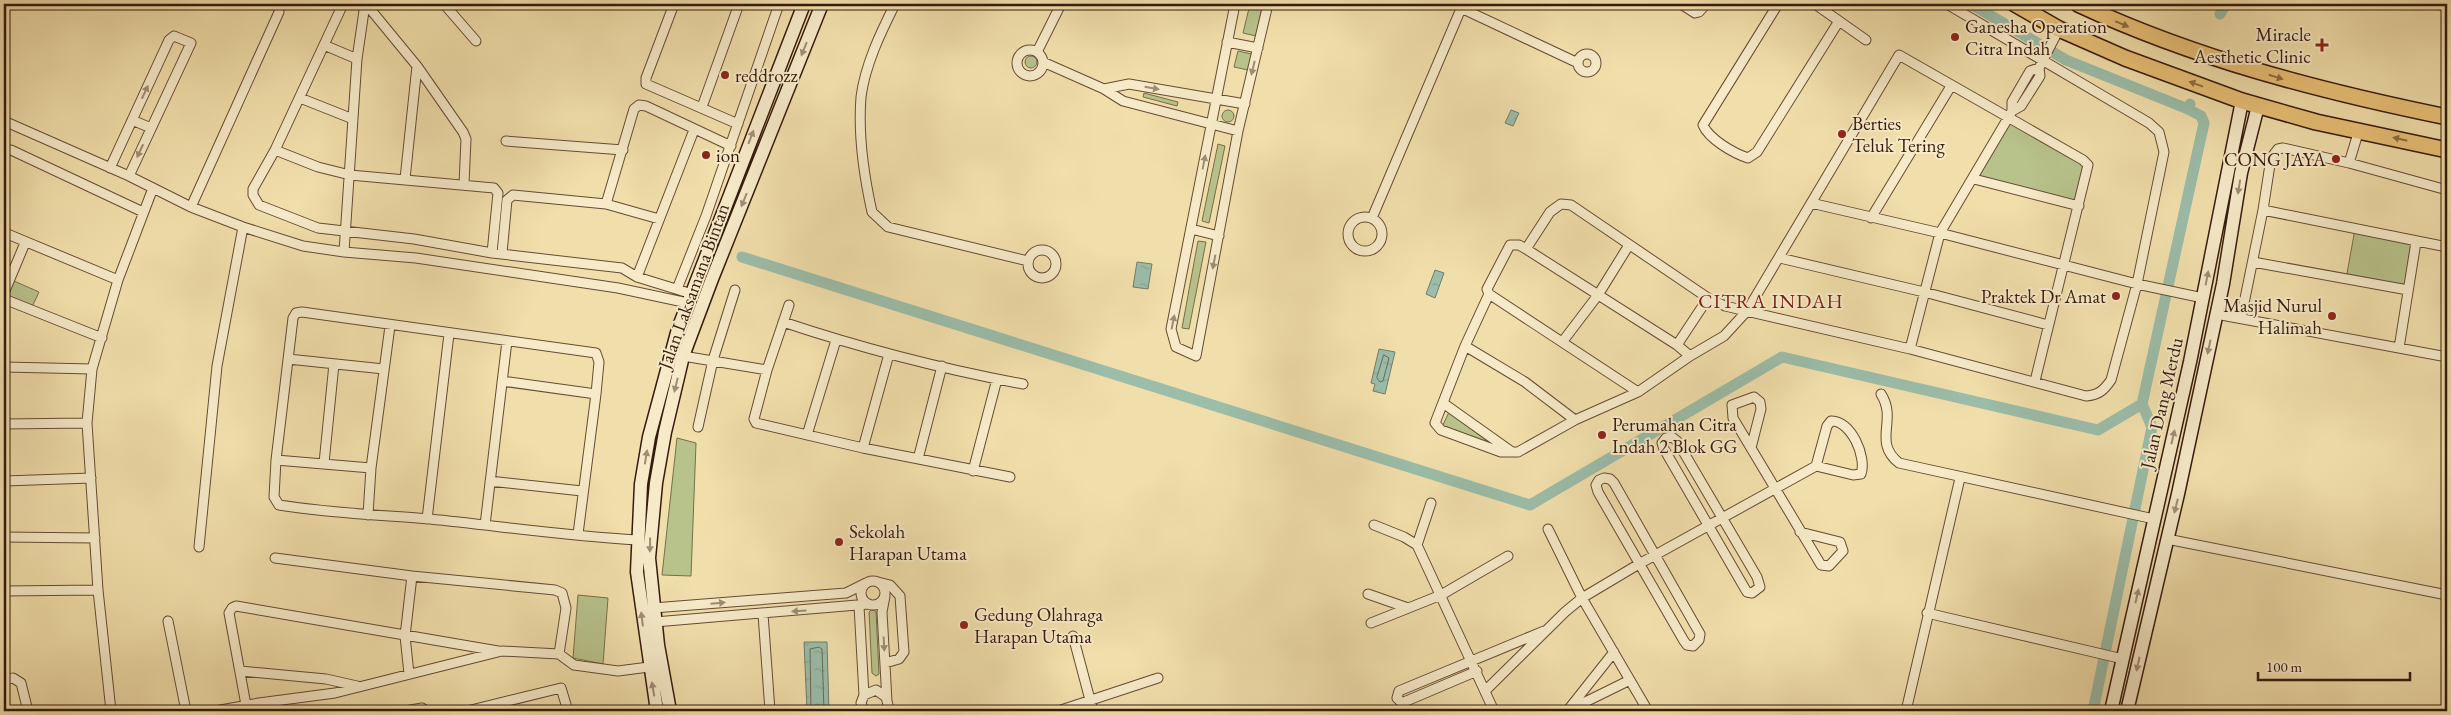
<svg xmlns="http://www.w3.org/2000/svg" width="2451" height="715" font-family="'EB Garamond',serif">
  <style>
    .green { fill: #b8c28b; stroke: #776e4c }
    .water { fill: url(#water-ripples); stroke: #737c6b }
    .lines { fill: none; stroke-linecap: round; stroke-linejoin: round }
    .shore { stroke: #686c5c; stroke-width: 1 }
    .canal { stroke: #9bbda9; stroke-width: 11 }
    .street-casing { stroke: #654b35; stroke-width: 11 }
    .secondary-casing { stroke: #361a0e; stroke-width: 15 }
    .primary-casing { stroke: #361a0e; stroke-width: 18 }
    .street { stroke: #f6eac8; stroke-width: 9 }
    .secondary { stroke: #f6eac8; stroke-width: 12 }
    .primary { stroke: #e8c076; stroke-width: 15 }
    .oneway { fill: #8f6d42 }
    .oneway2 { fill: #a08c74 }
    .poi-dot { fill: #8f2418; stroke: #f6eac8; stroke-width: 2 }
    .labels { text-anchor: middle; stroke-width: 4; stroke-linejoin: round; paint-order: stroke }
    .poi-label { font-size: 19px; fill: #361a0e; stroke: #f6eac8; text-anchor: start }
    .street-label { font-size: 19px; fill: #361a0e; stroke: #f6eac8 }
    .neighbourhood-label { font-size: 20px; letter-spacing: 1px; fill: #7a1f14; stroke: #f6eac8 }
  </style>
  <defs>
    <pattern id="water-ripples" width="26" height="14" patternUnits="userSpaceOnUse" patternTransform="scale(1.25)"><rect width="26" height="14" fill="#9bbda9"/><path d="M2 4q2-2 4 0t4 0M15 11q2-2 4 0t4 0" fill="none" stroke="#86a290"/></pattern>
  </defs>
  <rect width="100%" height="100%" fill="#f1dfab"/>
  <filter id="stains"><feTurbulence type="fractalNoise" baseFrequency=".004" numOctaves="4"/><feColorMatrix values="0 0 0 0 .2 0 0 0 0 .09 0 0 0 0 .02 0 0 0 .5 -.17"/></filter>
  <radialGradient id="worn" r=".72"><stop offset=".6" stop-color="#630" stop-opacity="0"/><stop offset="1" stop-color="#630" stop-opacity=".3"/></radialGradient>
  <path class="green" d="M 1250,4 L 1263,4 L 1256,36 L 1243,33 Z
    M 1238,51 L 1252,54 L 1248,70 L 1234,67 Z
    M1025 62a6 6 0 1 1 12 0a6 6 0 1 1-12 0Z
    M 1144,93 L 1178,102 L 1177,106 L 1143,97 Z
    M1222 116a6 6 0 1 1 12 0a6 6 0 1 1-12 0Z
    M 2007,116 L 2082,161 L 2088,168 L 2079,205 L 1972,175 Z
    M 1218,144 L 1225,146 L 1209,223 L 1202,221 Z
    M 2355,229 L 2416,242 L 2408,290 L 2346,279 Z
    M 1198,241 L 1206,242 L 1189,329 L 1182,328 Z
    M 14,281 L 39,292 L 32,307 L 8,296 Z
    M 1449,412 L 1500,451 L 1441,429 Z
    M 677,438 L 696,443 L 691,576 L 662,575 Z
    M 578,595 L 608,598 L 603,664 L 573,658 Z
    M 871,610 L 876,611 L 879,674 L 876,676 L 872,673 L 869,612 Z"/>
  <path class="water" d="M 1511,110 L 1519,113 L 1513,126 L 1505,123 Z
    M 1137,262 L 1152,264 L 1148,289 L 1133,287 Z
    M 1435,270 L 1444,273 L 1435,298 L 1426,294 Z
    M 1379,349 L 1395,352 L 1385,394 L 1373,391 L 1375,384 L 1371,383 Z
    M 804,642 L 827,642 L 829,711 L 807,711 Z"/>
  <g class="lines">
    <path class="shore" d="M 1384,355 L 1389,358 L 1383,381 L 1380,382 L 1377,378 Z
      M 811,711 L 810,649 L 819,647 L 822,649 L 824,711"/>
    <path class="canal" d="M 1971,4 L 2066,60 L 2188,109 L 2190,104
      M 2220,14 L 2226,4
      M 742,257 L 1530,505 L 1782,357 L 2098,430 L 2142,404
      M 2093,711 L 2152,427 L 2142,404 L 2204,123 L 2201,116 L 2188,109"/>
    <defs>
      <path id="street" d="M 343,4 L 275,150 L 253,189 L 253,195 L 259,205 L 318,228 L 414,239 L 492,253 L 622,268 L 637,277 L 692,294
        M 366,4 L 417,66 L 463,132 L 466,139 L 464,184
        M 444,4 L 476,41
        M 674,4 L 646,78 L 646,84 L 738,124
        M 895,4 C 881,32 865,65 861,97 C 858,134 864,176 872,212 L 888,227 L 1028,261
        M 1235,4 L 1171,329 L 1176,347 L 1196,356 L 1238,131 L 1268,4
        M 1681,4 L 1695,13 L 1699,12 L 1706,4
        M 1778,4 L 1703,125 C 1709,139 1733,153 1748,158 L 1757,152 L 1839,21
        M 1815,4 L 1866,40
        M 2436,4 L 2447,6
        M 1461,8 L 1578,63
        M 1227,42 L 1258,48
        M 324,45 L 357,59
        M1017 63a13 13 0 1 1 26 0a13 13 0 1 1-26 0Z
        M 1037,52 L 1061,4
        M1578 63a9 9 0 1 1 18 0a9 9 0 1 1-18 0Z
        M 1043,62 L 1104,89 L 1123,101 L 1238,131
        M 1104,89 L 1129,84 L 1245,104
        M 300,98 L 353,119
        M 702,107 L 739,4
        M 2012,111 L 2021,106 L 2040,76 L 2039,68 L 2059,29
        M 132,120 L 151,128
        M 4,121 L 129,176 L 191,207 L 243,227 L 303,246 L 344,252 L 416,258 L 618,288 L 688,303
        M 506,141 L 623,150
        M 11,150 L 143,212
        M 275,150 L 318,167 L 350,175 L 494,188 L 498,193 L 492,253
        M 2349,163 L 2359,130
        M 110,168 L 169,40 L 174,36 L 191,43 L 129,176
        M 405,179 L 417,66
        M 1974,179 L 2079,206
        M 1811,203 L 1940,233 L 2137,284 L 2203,298
        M 606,204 L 634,109 L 639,105 L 646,106 L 731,146
        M 191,207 L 279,12
        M 2263,210 L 2447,247
        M1348 234a17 17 0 1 1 34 0a17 17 0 1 1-34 0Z
        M 1372,218 L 1463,4
        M 1871,218 L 1951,86
        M 1191,229 L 1219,236
        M 5,233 L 118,280
        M 1526,249 L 1550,212 L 1561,204 L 1571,205 L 1708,298 L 1725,306 L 1910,349 L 2086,396 C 2099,395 2104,390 2111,380 L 2137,284 L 2164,152 L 2159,132 L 2149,123 L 1947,4
        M1028 264a14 14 0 1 1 28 0a14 14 0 1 1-28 0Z
        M 344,252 L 357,59 L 365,4
        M 502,253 L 507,200 L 513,195 L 606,204 L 659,219
        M 1780,258 L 1924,292 L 2048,325
        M 2253,262 L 2408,290
        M 637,277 L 694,130
        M 677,289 L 706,216 L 779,4
        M 4,293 L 25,243
        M 1489,294 L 1638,392
        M 4,299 L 102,338
        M 789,305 L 767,370 L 754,419 L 756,423 L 863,448 L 1010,477
        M 2216,314 L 2447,357
        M 2241,318 L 2263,210 L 2271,158 L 2278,149 L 2283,148 L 2349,163 L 2447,190
        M 783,322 C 861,348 942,369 1023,384
        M 1563,341 L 1598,295 L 1629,245
        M 1677,345 L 1708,298
        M 1465,346 L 1525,382 L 1575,420
        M 2399,348 L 2416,242
        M 1910,349 L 1940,233 L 2008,118 L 2012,111 L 2012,102 L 2030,71 L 2039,68
        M 683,356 L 767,370
        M 1690,356 L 1677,345 L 1526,249 L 1519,245 L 1510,245 L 1487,289 L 1489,294 L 1465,346 L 1435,423 L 1441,430 L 1501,452 L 1518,452 L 1575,420 L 1638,392 L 1690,356 L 1724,336 L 1747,311 L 1899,55 L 2083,160 L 2088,165 L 2035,381
        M 288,359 L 384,369
        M 4,367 L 92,369
        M 502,381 L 596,394
        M 1881,394 C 1898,421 1872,441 1899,463 L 2154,519
        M 1443,403 L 1512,452
        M 4,424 L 87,423
        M 698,427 L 713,360 L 735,290
        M 807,435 L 836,340
        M 1672,437 L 1677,441 L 1757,577 L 1760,587 L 1752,593 L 1747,592 L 1744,587 L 1664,449 L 1662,443 L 1666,438 Z
        M 863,448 L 889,354
        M 1751,448 L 1761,409 L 1760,402 L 1754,397 L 1732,405 L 1733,418 L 1821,565 L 1829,566 L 1843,551 L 1840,542 L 1800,532
        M 918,459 L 942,366
        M 276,460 L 371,468
        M 324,463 L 334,364
        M 973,471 L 997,379
        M 1604,478 L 1610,479 L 1614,483 L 1700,634 L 1699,640 L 1693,646 L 1687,645 L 1684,641 L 1598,492 L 1596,485 L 1599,480 Z
        M 4,481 L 91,478
        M 490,481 L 582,491
        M 368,515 L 371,468 L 390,326
        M 427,519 L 449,334
        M 485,525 L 507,341
        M 1374,525 L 1404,537 L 1417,545 L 1494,711
        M 1548,529 L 1582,598 L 1648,711
        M 578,534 L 596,394 L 599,362 L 596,353 L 302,312 L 296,313 L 293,318 L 276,460 L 274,497 L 279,505 C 329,513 379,515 430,519 C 499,526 568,536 637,540
        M 4,537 L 95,538
        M 2167,539 L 2447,595
        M 1417,545 L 1431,503
        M 199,547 L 217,366 L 243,227
        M 275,558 L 412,576 L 555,590 L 562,593 L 566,608 L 559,654
        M861 593a12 12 0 1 1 24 0a12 12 0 1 1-24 0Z
        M 878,582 L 890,585 L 900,596 L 904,652 L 899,659 L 885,663
        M 4,591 L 98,590
        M 1368,594 L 1408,608
        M 885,596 L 882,612 L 887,701
        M 859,606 L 864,695
        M 653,608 L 846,593 L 866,583
        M 1927,613 L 2123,659
        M 763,614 L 770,711
        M 168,621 L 186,711
        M 655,622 L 869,604
        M 1371,623 L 1441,595 L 1508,556
        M 1073,636 L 1093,711
        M 241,671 L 326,679 L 357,686
        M 1477,671 L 1404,702 L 1400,701 L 1397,698 L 1399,691 L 1544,631
        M 409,674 L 405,636 L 412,576
        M 4,680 L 13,678 L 21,683 L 28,711
        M 1485,691 L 1565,612 L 1582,598 L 1639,564 L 1816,466 L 1853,475 L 1861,474 C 1867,457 1851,420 1831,421 L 1827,426 L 1816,466
        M 246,705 L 229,613 L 232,608 L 236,606 L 498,651
        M 1571,709 L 1630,680
        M 1568,710 L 1614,652
        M 111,711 L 98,590 L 87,423 L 92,369 L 118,280 L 153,188
        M 215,711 L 259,703 L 335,693 L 502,651 L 559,654 L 574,665 L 618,671 L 649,667
        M 405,711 L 422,708 L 426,711
        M 467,711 L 561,688 L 568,711
        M 864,711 L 861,703 L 864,695 L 876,690 L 886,697 L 888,705 L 885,711
        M 1058,711 L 1158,678
        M 1906,711 L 1960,478"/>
      <path id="secondary" d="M 657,711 L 637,572 L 641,484 L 649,437 L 678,329 L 804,4
        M 670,711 L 658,645 L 649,558 L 656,483 L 665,432 L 683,356 L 712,279 L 822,4
        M 2111,711 L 2190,362 L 2242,101
        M 2127,711 L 2178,494 L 2223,284 L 2241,173 L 2258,106"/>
      <path id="primary" d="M 2015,4 L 2059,29 L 2125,58 L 2242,101 L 2316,122 L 2447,150
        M 2078,4 C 2196,59 2320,91 2447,117"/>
    </defs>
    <use href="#street" class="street-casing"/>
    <use href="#secondary" class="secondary-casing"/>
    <use href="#primary" class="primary-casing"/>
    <use href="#street" class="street"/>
    <use href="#secondary" class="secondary"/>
    <use href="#primary" class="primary"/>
  </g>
  <defs><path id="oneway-solid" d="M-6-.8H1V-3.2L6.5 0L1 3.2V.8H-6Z" transform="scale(1.25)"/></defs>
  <g class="oneway">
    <use href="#oneway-solid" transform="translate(2122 24) rotate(23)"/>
    <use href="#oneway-solid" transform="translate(2276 77) rotate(17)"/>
    <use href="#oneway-solid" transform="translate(2196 84) rotate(-160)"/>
    <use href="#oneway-solid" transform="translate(2400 139) rotate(-167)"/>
  </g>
  <g class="oneway2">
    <use href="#oneway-solid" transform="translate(804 49) rotate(112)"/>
    <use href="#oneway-solid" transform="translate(1253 68) rotate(103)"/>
    <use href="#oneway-solid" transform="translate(1152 88) rotate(10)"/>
    <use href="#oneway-solid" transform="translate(145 92) rotate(-65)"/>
    <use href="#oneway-solid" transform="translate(751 137) rotate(-69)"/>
    <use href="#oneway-solid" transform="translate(140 151) rotate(115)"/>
    <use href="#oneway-solid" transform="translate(1204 162) rotate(-79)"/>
    <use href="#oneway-solid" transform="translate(2239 187) rotate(99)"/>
    <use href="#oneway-solid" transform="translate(744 200) rotate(112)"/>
    <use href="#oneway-solid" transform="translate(1214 262) rotate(101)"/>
    <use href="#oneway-solid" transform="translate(2207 278) rotate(-79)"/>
    <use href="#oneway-solid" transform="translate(1173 322) rotate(-79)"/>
    <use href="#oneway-solid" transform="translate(2209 347) rotate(102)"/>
    <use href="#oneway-solid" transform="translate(676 385) rotate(104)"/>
    <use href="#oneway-solid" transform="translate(2173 437) rotate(-77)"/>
    <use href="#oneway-solid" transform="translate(646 457) rotate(-81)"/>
    <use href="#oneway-solid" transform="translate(2176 506) rotate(104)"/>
    <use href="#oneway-solid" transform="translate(650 545) rotate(91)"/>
    <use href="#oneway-solid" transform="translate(2137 596) rotate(-77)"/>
    <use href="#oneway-solid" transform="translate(718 603) rotate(-5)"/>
    <use href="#oneway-solid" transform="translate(799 611) rotate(176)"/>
    <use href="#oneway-solid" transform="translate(642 619) rotate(-97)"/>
    <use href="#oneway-solid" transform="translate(884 644) rotate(87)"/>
    <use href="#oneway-solid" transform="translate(2138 664) rotate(103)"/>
    <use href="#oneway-solid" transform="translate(653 689) rotate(-100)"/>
  </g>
  <g class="poi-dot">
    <circle cx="1955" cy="37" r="5"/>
    <path d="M2319.5 37.5h5v5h5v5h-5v5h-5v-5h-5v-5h5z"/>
    <circle cx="725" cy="75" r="5"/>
    <circle cx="1842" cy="134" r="5"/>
    <circle cx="706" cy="155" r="5"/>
    <circle cx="2336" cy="159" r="5"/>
    <circle cx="2116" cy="296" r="5"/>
    <circle cx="2332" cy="316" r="5"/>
    <circle cx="1602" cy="435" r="5"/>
    <circle cx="839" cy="542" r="5"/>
    <circle cx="964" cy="625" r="5"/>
  </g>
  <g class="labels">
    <g class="poi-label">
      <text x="1965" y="33">Ganesha Operation<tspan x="1965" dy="22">Citra Indah</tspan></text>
      <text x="2311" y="41" text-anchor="end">Miracle<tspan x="2311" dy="22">Aesthetic Clinic</tspan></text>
      <text x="735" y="82">reddrozz</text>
      <text x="1852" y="130">Berties<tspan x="1852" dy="22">Teluk Tering</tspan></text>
      <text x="716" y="162">ion</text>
      <text x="2326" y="166" text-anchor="end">CONG JAYA</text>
      <text x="2106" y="303" text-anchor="end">Praktek Dr Amat</text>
      <text x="2322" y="312" text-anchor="end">Masjid Nurul<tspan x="2322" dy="22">Halimah</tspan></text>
      <text x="1612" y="431">Perumahan Citra<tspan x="1612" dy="22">Indah 2 Blok GG</tspan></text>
      <text x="849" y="538">Sekolah<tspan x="849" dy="22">Harapan Utama</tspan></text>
      <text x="974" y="621">Gedung Olahraga<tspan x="974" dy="22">Harapan Utama</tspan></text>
    </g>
    <g class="street-label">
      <text transform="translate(693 286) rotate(-70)" y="7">Jalan Laksamana Bintan</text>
      <text transform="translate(2161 403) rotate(-77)" y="7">Jalan Dang Merdu</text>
    </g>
    <g class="neighbourhood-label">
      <text x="1771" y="308">CITRA INDAH</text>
    </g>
  </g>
  <rect width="2451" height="715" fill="none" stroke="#f1dfab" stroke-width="20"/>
  <rect x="5" y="5" width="2441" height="705" fill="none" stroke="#361a0e" stroke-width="2.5"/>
  <rect x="10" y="10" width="2431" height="695" fill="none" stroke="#361a0e"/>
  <path d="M2258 672v8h152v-8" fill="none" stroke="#361a0e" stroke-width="2.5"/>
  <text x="2266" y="672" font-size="15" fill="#361a0e" stroke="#f6eac8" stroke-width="4" paint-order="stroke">100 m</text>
  <rect width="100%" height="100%" filter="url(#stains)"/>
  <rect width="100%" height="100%" fill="url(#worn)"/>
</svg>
